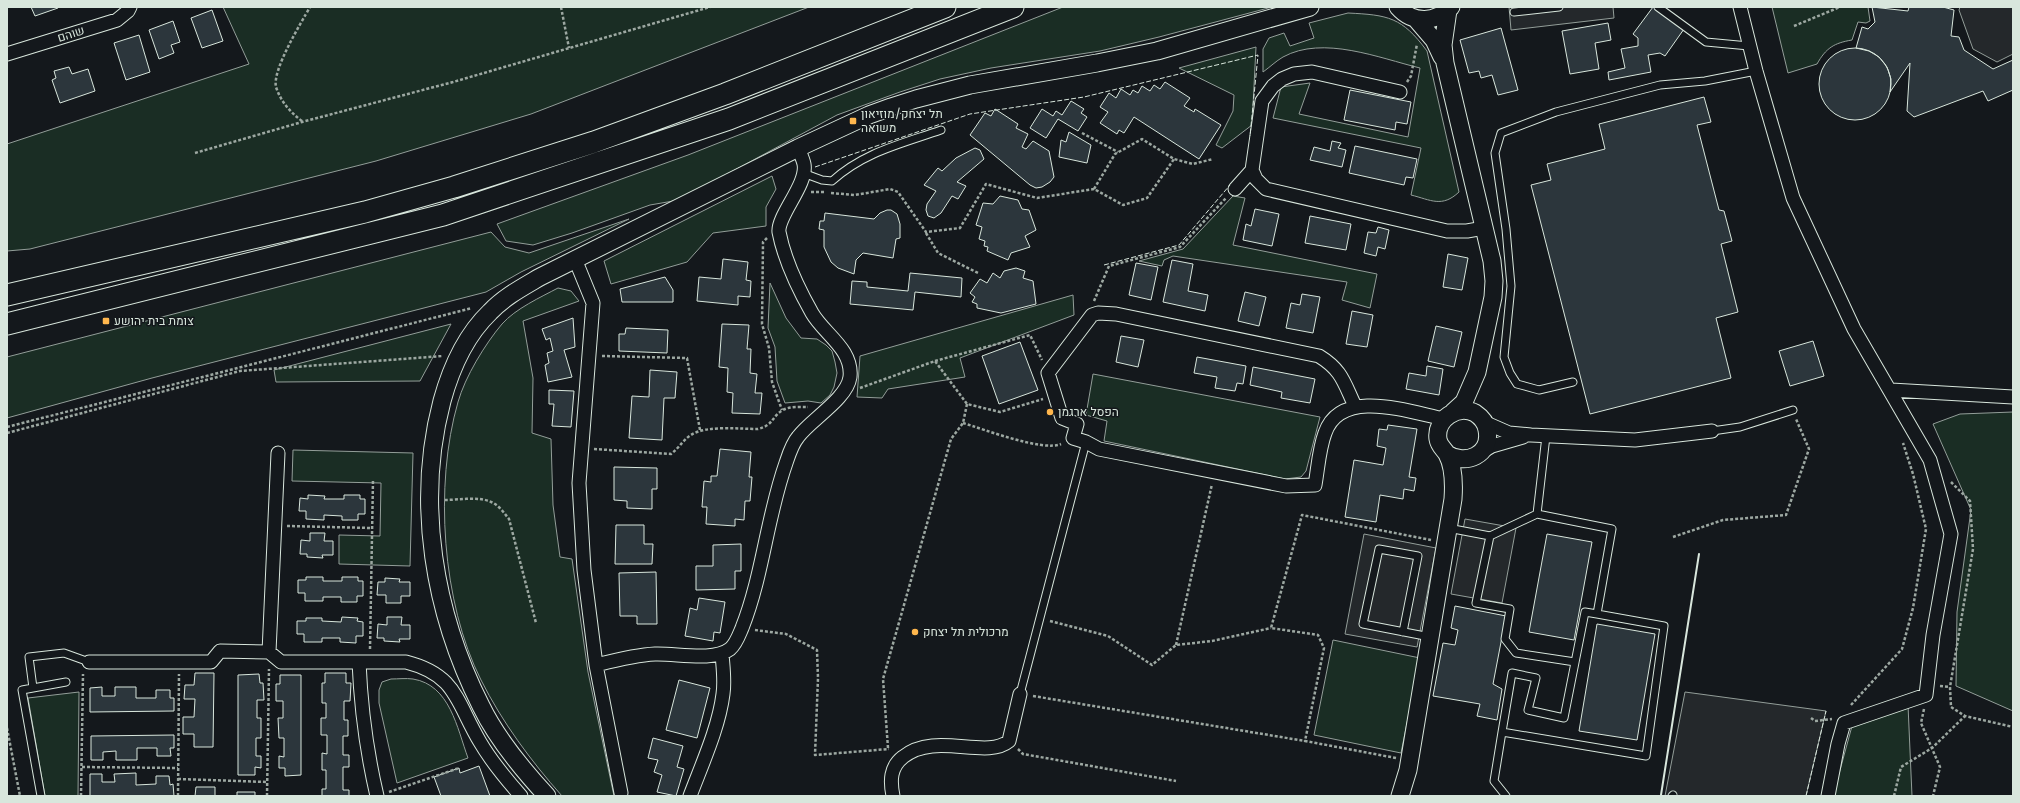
<svg xmlns="http://www.w3.org/2000/svg" width="2020" height="803" font-family="'Fira Sans',Heebo,sans-serif">
  <style>
    .green { fill: #1a2d24; stroke: #939e99 }
    .parking { fill: #24282b; stroke: #939e99 }
    .building { fill: #2c363c; stroke: #d8e6dc }
    .lines { fill: none; stroke-linecap: round; stroke-linejoin: round }
    .service-casing { stroke: #d8e6dc; stroke-width: 9 }
    .minor-casing { stroke: #d8e6dc; stroke-width: 15 }
    .tertiary-casing { stroke: #d8e6dc; stroke-width: 19 }
    .primary-casing { stroke: #d8e6dc; stroke-width: 23 }
    .path { stroke: #9da8a2; stroke-width: 2.5; stroke-dasharray: 3 2; stroke-linecap: butt }
    .service { stroke: #14181c; stroke-width: 7 }
    .minor { stroke: #14181c; stroke-width: 13 }
    .tertiary { stroke: #14181c; stroke-width: 17 }
    .primary { stroke: #14181c; stroke-width: 21 }
    .fence { stroke: #d8e6dc; stroke-width: 1; stroke-dasharray: 5 2; stroke-linecap: butt }
    .wall { stroke: #d8e6dc; stroke-width: 2 }
    .poi-dot { fill: #ffb74d; stroke: #14181c; stroke-width: 1.5 }
    .labels { text-anchor: middle; stroke-width: 3; stroke-linejoin: round; paint-order: stroke }
    .street-label { font-size: 12px; fill: #d8e6dc; stroke: #14181c }
    .poi-label { font-size: 12px; fill: #d8e6dc; stroke: #14181c; text-anchor: start }
  </style>
  <rect width="100%" height="100%" fill="#14181c"/>
  <path class="green" d="M 223,7 L 809,7 L 531,114 L 376,161 L 30,249 L 7,251 L 7,144 L 249,64 Z
    M 1063,7 L 1272,7 L 1159,37 L 1100,51 L 991,68 L 940,79 L 900,92 L 837,115 L 679,200 L 650,205 L 572,233 L 533,245 L 506,241 L 497,224 L 688,155 Z
    M 1772,7 L 1868,7 L 1870,21 L 1866,23 L 1858,22 L 1852,40 C 1834,43 1826,48 1817,64 L 1788,73 Z
    M 1348,13 C 1388,15 1402,17 1427,51 L 1459,192 C 1442,208 1431,200 1411,195 L 1421,148 L 1273,118 L 1281,87 L 1310,83 L 1299,114 L 1408,137 L 1420,68 C 1379,58 1323,35 1283,57 C 1276,61 1270,67 1263,72 L 1263,49 L 1269,38 L 1284,33 L 1290,46 L 1314,38 L 1309,23 Z
    M 1256,47 L 1252,125 L 1222,148 L 1216,145 L 1233,111 L 1234,95 L 1179,68 Z
    M 772,176 L 776,189 L 766,207 L 766,226 L 713,233 L 687,262 L 611,284 L 604,261 Z
    M 1233,196 L 1245,198 L 1233,245 L 1377,274 L 1370,308 L 1342,300 L 1347,282 L 1173,256 L 1164,260 L 1162,266 L 1139,261 L 1183,249 Z
    M 629,219 L 521,272 L 486,292 L 152,378 L 7,418 L 7,357 L 491,232 L 505,247 L 529,253 Z
    M 770,283 L 786,318 L 801,338 L 817,339 L 826,345 L 832,351 L 835,362 L 837,373 L 834,387 L 830,395 L 821,403 L 808,401 L 785,403 L 777,381 L 775,347 L 768,328 Z
    M 558,288 L 571,291 L 579,301 L 523,321 L 533,378 L 532,433 L 551,439 L 553,505 L 560,557 L 572,559 L 588,672 L 614,796 L 562,796 C 531,761 502,722 481,680 C 442,603 434,485 458,402 C 465,377 485,344 502,324 C 515,309 541,297 558,288 Z
    M 1073,295 L 1074,315 L 960,358 L 965,377 L 888,389 L 882,398 L 857,397 L 860,356 Z
    M 451,324 L 420,381 L 276,382 L 274,370 Z
    M 1093,374 L 1320,417 L 1306,471 L 1301,477 L 1285,479 L 1104,441 L 1107,421 L 1086,415 Z
    M 2013,412 L 2013,711 L 1956,686 L 1957,612 L 1971,510 L 1933,424 L 1960,414 Z
    M 293,450 L 413,453 L 410,566 L 339,564 L 339,535 L 380,536 L 381,483 L 292,481 Z
    M 1333,640 L 1420,658 L 1401,753 L 1314,735 Z
    M 391,679 C 398,679 406,678 413,679 C 450,685 457,728 468,758 L 397,783 L 379,703 L 379,690 L 382,682 Z
    M 79,692 L 78,796 L 45,796 L 28,698 Z
    M 1908,705 L 1912,796 L 1833,796 L 1852,726 Z"/>
  <path class="parking" d="M 1509,7 L 1613,7 L 1614,18 L 1511,30 Z
    M 1960,7 L 2013,7 L 2013,54 L 1997,62 L 1973,49 L 1959,10 Z
    M 1465,519 L 1516,528 L 1502,603 L 1451,594 Z
    M 1364,534 L 1436,548 L 1417,647 L 1345,634 Z
    M 1685,692 L 1826,711 L 1806,796 L 1665,796 Z"/>
  <path class="building" d="M 31,7 L 57,7 L 58,8 L 35,16 Z
    M 1653,7 L 1684,29 L 1665,56 L 1660,53 L 1648,55 L 1651,72 L 1609,80 L 1608,72 L 1625,68 L 1621,49 L 1638,46 L 1638,38 L 1633,34 Z
    M 1872,7 L 1908,11 L 1909,7 L 1943,7 L 1954,10 L 1951,36 L 1959,37 L 1964,50 L 1993,69 L 2013,60 L 2013,90 L 1988,101 L 1983,91 L 1914,117 L 1907,111 L 1910,63 L 1890,92 L 1891,79 L 1887,67 L 1879,57 L 1869,51 L 1856,48 L 1862,27 L 1868,29 L 1875,22 Z
    M 212,10 L 223,41 L 202,48 L 191,18 Z
    M 173,21 L 180,42 L 171,45 L 174,53 L 159,59 L 149,30 Z
    M 1608,23 L 1611,40 L 1595,43 L 1599,69 L 1570,74 L 1562,31 Z
    M 1501,28 L 1518,90 L 1498,95 L 1492,75 L 1481,78 L 1479,71 L 1469,73 L 1460,40 Z
    M 139,35 L 150,72 L 126,80 L 114,43 Z
    M1819 84a36 36 0 1 1 72 0a36 36 0 1 1-72 0Z
    M 69,67 L 72,74 L 88,69 L 95,91 L 60,103 L 52,80 L 56,78 L 54,71 Z
    M 1165,82 L 1190,98 L 1184,106 L 1194,112 L 1195,109 L 1221,125 L 1199,159 L 1134,117 L 1124,133 L 1119,130 L 1117,134 L 1100,123 L 1108,112 L 1100,107 L 1109,93 L 1116,98 L 1121,89 L 1130,95 L 1133,90 L 1138,93 L 1142,86 L 1150,91 L 1154,85 L 1160,89 Z
    M 1350,90 L 1411,102 L 1407,124 L 1396,122 L 1395,130 L 1344,120 Z
    M 1704,97 L 1711,122 L 1697,125 L 1719,210 L 1724,211 L 1732,241 L 1721,244 L 1738,312 L 1716,318 L 1731,378 L 1590,414 L 1531,185 L 1551,180 L 1547,164 L 1605,149 L 1599,124 Z
    M 1071,101 L 1084,109 L 1081,113 L 1087,117 L 1078,131 L 1058,119 L 1046,138 L 1030,128 L 1042,109 L 1053,116 L 1056,111 L 1062,115 Z
    M 995,109 L 1018,124 L 1016,128 L 1028,134 L 1022,147 L 1026,149 L 1033,141 L 1049,151 L 1054,177 L 1050,182 L 1042,187 L 1036,188 L 1030,185 L 970,135 L 985,113 L 991,116 Z
    M 1069,132 L 1091,145 L 1087,163 L 1059,157 L 1061,140 L 1066,142 Z
    M 1332,141 L 1341,143 L 1338,148 L 1346,150 L 1342,167 L 1310,160 L 1314,147 L 1330,151 Z
    M 1355,146 L 1417,159 L 1413,178 L 1406,177 L 1404,185 L 1349,173 Z
    M 975,148 L 980,150 L 984,159 L 957,182 L 966,186 L 958,199 L 952,196 L 941,213 L 934,218 L 928,216 L 926,210 L 927,204 L 936,191 L 924,185 L 938,168 L 942,171 L 956,158 Z
    M 1000,196 L 1018,200 L 1022,209 L 1029,210 L 1036,230 L 1025,236 L 1030,247 L 1011,253 L 1008,260 L 987,251 L 988,247 L 984,246 L 985,241 L 979,239 L 982,227 L 976,225 L 983,203 L 993,204 Z
    M 1255,209 L 1279,214 L 1272,246 L 1243,240 L 1246,224 L 1251,226 Z
    M 887,210 L 891,210 L 897,214 L 900,224 L 900,238 L 896,239 L 893,258 L 863,253 L 856,260 L 854,274 L 838,268 L 831,262 L 824,247 L 824,230 L 819,229 L 820,221 L 824,221 L 825,213 L 874,219 L 880,213 Z
    M 1310,216 L 1351,224 L 1346,250 L 1305,243 Z
    M 1378,227 L 1389,230 L 1385,249 L 1378,247 L 1376,256 L 1364,253 L 1368,232 L 1376,233 Z
    M 1448,254 L 1468,258 L 1462,290 L 1443,287 Z
    M 723,259 L 748,262 L 746,280 L 751,281 L 750,297 L 738,296 L 738,305 L 697,301 L 699,277 L 721,279 Z
    M 1172,260 L 1193,264 L 1188,291 L 1208,295 L 1205,311 L 1163,302 Z
    M 1136,263 L 1158,267 L 1151,300 L 1129,295 Z
    M 1016,268 L 1025,271 L 1023,278 L 1033,281 L 1036,304 L 1001,313 L 977,308 L 977,304 L 972,302 L 975,297 L 970,293 L 980,279 L 987,283 L 993,273 L 1000,278 L 1004,271 Z
    M 910,273 L 962,278 L 961,297 L 915,292 L 913,310 L 850,304 L 852,281 L 867,282 L 867,287 L 908,291 Z
    M 665,277 L 673,290 L 673,302 L 622,302 L 620,289 Z
    M 1245,292 L 1266,297 L 1259,326 L 1238,321 Z
    M 1302,294 L 1320,297 L 1313,333 L 1286,328 L 1291,303 L 1300,305 Z
    M 1352,311 L 1373,315 L 1367,347 L 1346,344 Z
    M 573,318 L 575,347 L 564,350 L 572,377 L 548,382 L 545,365 L 549,363 L 547,353 L 553,351 L 550,338 L 546,340 L 542,329 Z
    M 722,324 L 749,325 L 747,349 L 751,349 L 750,373 L 757,374 L 755,393 L 762,393 L 760,414 L 732,413 L 733,393 L 727,392 L 728,368 L 719,367 Z
    M 1436,326 L 1462,332 L 1454,367 L 1428,361 Z
    M 626,328 L 668,330 L 667,353 L 619,351 L 619,334 L 625,334 Z
    M 1121,336 L 1144,340 L 1138,367 L 1116,362 Z
    M 1813,341 L 1824,376 L 1790,386 L 1779,351 Z
    M 1020,342 L 1038,390 L 999,404 L 982,356 Z
    M 1197,357 L 1246,366 L 1243,384 L 1237,383 L 1235,391 L 1215,388 L 1217,377 L 1194,373 Z
    M 1427,366 L 1443,369 L 1439,395 L 1406,389 L 1409,373 L 1426,376 Z
    M 1253,367 L 1315,379 L 1310,403 L 1281,398 L 1282,392 L 1250,385 Z
    M 650,370 L 677,372 L 675,398 L 664,398 L 662,440 L 629,438 L 632,396 L 649,397 Z
    M 549,390 L 574,391 L 571,427 L 552,426 L 554,404 L 549,404 Z
    M 1388,425 L 1417,429 L 1409,477 L 1416,478 L 1414,491 L 1404,489 L 1403,499 L 1380,495 L 1376,522 L 1345,517 L 1354,460 L 1383,465 L 1386,448 L 1377,446 L 1379,429 L 1387,430 Z
    M 720,449 L 751,452 L 749,477 L 752,477 L 750,501 L 745,501 L 744,520 L 735,519 L 735,526 L 706,524 L 707,507 L 702,507 L 704,481 L 711,482 L 711,476 L 717,476 Z
    M 614,467 L 657,468 L 657,489 L 652,489 L 652,509 L 627,508 L 627,501 L 614,500 Z
    M 308,495 L 325,496 L 324,499 L 344,499 L 344,495 L 360,495 L 360,499 L 365,499 L 365,514 L 358,514 L 358,520 L 342,520 L 342,516 L 324,515 L 324,520 L 306,519 L 306,511 L 299,511 L 300,498 L 308,499 Z
    M 616,525 L 644,525 L 644,544 L 653,544 L 652,564 L 615,564 Z
    M 310,533 L 325,533 L 324,541 L 333,541 L 333,555 L 322,555 L 323,558 L 307,557 L 307,554 L 300,554 L 301,540 L 310,541 Z
    M 1547,534 L 1592,542 L 1574,640 L 1529,632 Z
    M 741,544 L 741,571 L 735,571 L 735,589 L 696,590 L 696,566 L 713,566 L 713,545 Z
    M 656,572 L 657,624 L 637,624 L 637,616 L 620,616 L 619,573 Z
    M 306,577 L 323,577 L 323,581 L 342,581 L 342,577 L 358,577 L 358,581 L 363,581 L 363,596 L 357,596 L 357,602 L 341,602 L 341,597 L 323,597 L 323,601 L 305,601 L 305,593 L 298,593 L 298,580 L 306,580 Z
    M 385,578 L 400,579 L 399,582 L 410,582 L 410,596 L 401,596 L 401,603 L 386,603 L 386,595 L 377,595 L 378,582 L 385,582 Z
    M 699,598 L 725,602 L 720,633 L 714,632 L 713,641 L 685,636 L 690,608 L 697,610 Z
    M 1455,606 L 1506,616 L 1493,684 L 1502,689 L 1497,720 L 1477,716 L 1480,704 L 1433,696 L 1443,643 L 1455,645 L 1458,630 L 1451,628 Z
    M 342,617 L 358,618 L 357,621 L 363,622 L 363,636 L 356,636 L 356,643 L 340,642 L 340,638 L 322,638 L 322,642 L 304,642 L 304,634 L 297,634 L 297,621 L 306,621 L 306,618 L 322,618 L 322,621 L 341,622 Z
    M 387,617 L 402,617 L 401,625 L 410,625 L 410,639 L 399,639 L 400,642 L 384,641 L 384,638 L 377,638 L 378,624 L 387,625 Z
    M 1597,624 L 1655,634 L 1637,740 L 1579,731 Z
    M 195,673 L 214,673 L 213,747 L 194,747 L 194,734 L 183,734 L 183,717 L 194,717 L 195,699 L 184,699 L 185,685 L 194,685 Z
    M 325,673 L 346,673 L 346,683 L 351,683 L 350,701 L 344,701 L 344,720 L 348,720 L 348,736 L 343,736 L 343,755 L 349,755 L 349,767 L 343,767 L 343,790 L 349,790 L 349,796 L 322,796 L 322,789 L 326,789 L 326,770 L 322,770 L 322,753 L 327,754 L 327,735 L 321,735 L 321,718 L 326,718 L 326,703 L 322,703 L 322,683 L 325,683 Z
    M 259,674 L 260,683 L 263,683 L 264,700 L 257,700 L 257,718 L 261,718 L 261,738 L 256,738 L 256,756 L 261,756 L 261,768 L 255,767 L 255,775 L 238,775 L 238,675 Z
    M 280,675 L 301,675 L 301,775 L 285,776 L 285,768 L 279,768 L 279,756 L 284,757 L 284,738 L 279,738 L 278,718 L 283,718 L 283,701 L 276,701 L 276,684 L 280,684 Z
    M 679,680 L 710,688 L 697,738 L 666,730 Z
    M 102,687 L 102,696 L 115,696 L 115,687 L 136,687 L 136,698 L 156,698 L 156,690 L 170,690 L 170,698 L 174,698 L 174,711 L 90,712 L 90,688 Z
    M 174,735 L 174,748 L 170,748 L 171,756 L 157,756 L 157,748 L 137,748 L 137,760 L 116,760 L 116,751 L 103,752 L 103,760 L 91,760 L 91,736 Z
    M 653,738 L 683,746 L 677,767 L 684,769 L 676,796 L 657,792 L 662,775 L 654,772 L 658,760 L 648,758 Z
    M 479,766 L 490,796 L 441,796 L 434,777 L 459,768 L 460,773 Z
    M 136,773 L 136,785 L 156,784 L 156,776 L 169,776 L 170,785 L 173,784 L 174,796 L 90,796 L 90,774 L 102,774 L 102,782 L 115,782 L 114,774 Z
    M 196,787 L 215,787 L 215,796 L 195,796 Z
    M 237,792 L 255,792 L 255,796 L 237,796 Z"/>
  <g class="lines">
    <defs>
      <path id="service" d="M 1658,7 L 1706,42 L 1749,46
        M 1514,12 L 1559,7
        M 803,173 L 822,180 L 832,181 C 864,152 901,144 941,130
        M 1573,382 L 1539,390 L 1517,384 L 1510,373 L 1504,357 L 1511,286 L 1506,229 L 1495,153 L 1501,133 L 1556,112 L 1660,85 L 1705,81 L 1756,71
        M 1712,431 L 1740,427 L 1793,410
        M 1546,436 L 1537,514 L 1612,529 L 1597,614 L 1664,626 L 1646,756 L 1502,732 L 1512,673 L 1536,678 L 1528,710 L 1564,718 L 1585,612 L 1597,614
        M 1448,528 L 1490,536 L 1476,603 L 1510,609 L 1505,639 L 1516,653 L 1575,662
        M 1490,536 L 1537,514
        M 1403,632 L 1418,556 L 1379,549 L 1363,624 L 1430,637
        M 33,688 L 29,657 L 64,653 L 89,662
        M 1020,694 L 1086,442
        M 1502,732 L 1494,781 L 1506,796
        M 41,796 L 22,690 L 66,682
        M 1672,796 L 1673,795"/>
      <path id="minor" d="M 1740,7 L 1756,71 L 1793,198 L 1854,329 L 1930,460 L 1951,534 L 1933,635 L 1926,695 L 1844,723 L 1838,744 L 1828,796
        M 7,54 L 117,20 L 128,11 L 130,7
        M 1400,92 L 1312,72 L 1294,74 L 1282,79 L 1273,86 L 1262,101 L 1252,170 L 1256,179 L 1266,189 L 1447,231 L 1467,231 L 1484,228
        M 1235,189 L 1252,170
        M 575,259 L 593,303 L 579,483 L 584,570 L 596,665 L 621,793
        M 1891,390 L 2013,397
        M 1355,406 C 1344,383 1342,370 1319,356 L 1116,314 L 1098,313 L 1092,315 L 1048,373 L 1062,418 L 1077,424 L 1073,438 L 1086,442 L 1099,449 L 1286,486 L 1315,485 C 1318,468 1319,449 1325,433 C 1341,387 1409,412 1444,419
        M 1484,422 L 1509,433 L 1531,435 L 1635,440 L 1712,431
        M 1480,453 L 1492,446 L 1523,437
        M 269,652 L 278,453
        M 89,662 L 211,662 L 220,651 L 269,652 L 281,662 L 406,662 C 457,675 456,702 480,742 C 491,761 506,779 521,796
        M 359,662 C 361,710 366,749 377,796
        M 596,665 C 616,660 635,655 655,654 C 676,653 713,662 730,649 C 736,644 739,635 742,628 C 763,575 767,516 786,463 C 789,454 792,444 798,437 C 810,420 847,399 850,377 C 853,349 824,334 812,313 C 799,290 784,258 779,232 C 777,216 808,184 804,164 C 803,159 800,153 798,148
        M 690,796 C 702,764 719,727 723,694 C 725,681 723,667 722,654
        M 893,796 C 890,781 890,767 903,757 C 935,731 986,760 1009,741 L 1020,694"/>
      <path id="tertiary" d="M 1398,7 C 1413,24 1436,23 1451,7
        M 1448,10 L 1443,45 L 1445,63 L 1492,261 L 1494,281 L 1493,297 L 1477,372 L 1464,402 L 1453,412
        M 1416,19 L 1434,40 L 1442,57
        M 547,796 C 522,769 497,739 481,706 C 434,613 415,503 442,401 C 451,368 465,336 490,312 C 504,297 523,287 540,277 L 798,148 L 869,115 L 891,107 L 916,99 L 970,85 L 1097,63 L 1157,51 L 1310,7
        M 1400,796 L 1408,770 L 1453,499 C 1454,485 1454,467 1447,454 C 1444,449 1439,446 1438,439 C 1435,419 1458,404 1475,413 C 1481,417 1486,423 1487,430 C 1492,455 1465,466 1447,454"/>
      <path id="primary" d="M 7,295 L 365,212 L 454,187 L 594,142 L 725,94 L 945,7
        M 7,324 L 443,215 L 729,119 L 1013,7"/>
    </defs>
    <use href="#service" class="service-casing"/>
    <use href="#minor" class="minor-casing"/>
    <use href="#tertiary" class="tertiary-casing"/>
    <use href="#primary" class="primary-casing"/>
    <path class="path" d="M 561,7 L 569,48
      M 1794,26 L 1840,7
      M 1407,82 L 1411,76 L 1417,44
      M 302,121 C 290,112 281,102 276,87 C 272,70 301,23 310,7
      M 1082,133 L 1118,152
      M 195,153 L 302,122 L 453,82 L 710,7
      M 1094,189 L 1115,154 L 1142,139 L 1174,159 L 1193,164 L 1213,159
      M 811,192 L 824,192
      M 831,193 L 855,195 L 890,189 L 898,192 L 926,232 L 960,228 L 986,184 L 1037,198 L 1094,189 L 1123,205 L 1147,198 L 1174,159
      M 926,233 L 938,253 L 978,273
      M 767,238 L 763,242 L 762,324 L 769,348 L 772,382 L 782,410
      M 1094,301 L 1109,266 L 1180,247 L 1226,198
      M 602,356 L 687,358 L 700,430
      M 935,361 L 1030,335 L 1042,360
      M 860,388 L 935,361 L 967,404 L 1000,412 L 1043,399
      M 963,423 C 983,429 1043,452 1061,444
      M 7,427 L 472,308
      M 7,433 L 240,371 L 443,356
      M 594,449 L 671,454 C 679,448 683,440 691,435 C 706,425 740,429 758,429 C 774,425 771,417 783,410 C 790,406 800,407 808,407
      M 1951,482 L 1970,501 L 1973,549 L 1950,687 L 1951,707 L 1965,716 L 2013,727
      M 445,500 C 458,500 479,496 491,502 C 499,505 504,513 509,519 L 536,623
      M 287,526 L 372,528
      M 1673,537 L 1723,520 L 1786,515 L 1809,449 L 1796,419
      M 1050,621 L 1108,636 L 1152,665 L 1176,645 L 1212,641 L 1271,628
      M 755,630 L 786,634 L 817,650 L 818,678 L 815,755 L 889,749
      M 1176,645 L 1212,484
      M 370,649 L 373,479
      M 1940,686 L 1950,687
      M 1033,696 L 1305,741
      M 1851,705 L 1902,649 L 1913,608 L 1926,529 L 1913,474 L 1903,443
      M 1924,709 L 1921,723 L 1940,767 L 1933,796
      M 1811,718 L 1815,721 L 1832,719
      M 7,728 L 20,796
      M 888,748 L 883,679 L 951,439 L 963,423 L 967,404
      M 1018,749 L 1023,754 L 1176,781
      M 1396,758 L 1305,741 L 1324,648 L 1318,635 L 1271,628 L 1302,515 L 1431,540
      M 82,767 L 178,768
      M 178,779 L 267,782
      M 389,792 L 459,768
      M 81,796 L 83,674
      M 178,796 L 179,674
      M 267,796 L 269,669
      M 1894,796 L 1901,767 L 1932,748 L 1965,716"/>
    <use href="#service" class="service"/>
    <use href="#minor" class="minor"/>
    <use href="#tertiary" class="tertiary"/>
    <use href="#primary" class="primary"/>
    <path class="fence" d="M 815,167 L 970,114 L 1084,97 L 1258,55 L 1250,136
      M 1104,265 L 1179,245 L 1230,185
      M 1806,796 L 1826,711"/>
    <path class="wall" d="M 1661,795 L 1699,554"/>
  </g>
  <g class="poi-dot">
    <rect x="849" y="117" width="8" height="8" rx="2"/>
    <rect x="102" y="317" width="8" height="8" rx="2"/>
    <circle cx="1050" cy="412" r="4"/>
    <circle cx="915" cy="632" r="4"/>
  </g>
  <g class="labels">
    <g class="street-label">
      <text transform="translate(71 34) rotate(-18)" y="4">שוהם</text>
    </g>
    <g class="poi-label">
      <text x="861" y="118">תל יצחק/מוזיאון<tspan x="861" dy="14">משואה</tspan></text>
      <text x="114" y="325">צומת בית יהושע</text>
      <text x="1058" y="416">הפסל ארגמן</text>
      <text x="923" y="636">מרכולית תל יצחק</text>
    </g>
  </g>
  <rect width="2020" height="803" fill="none" stroke="#d8e6dc" stroke-width="16"/>
</svg>
